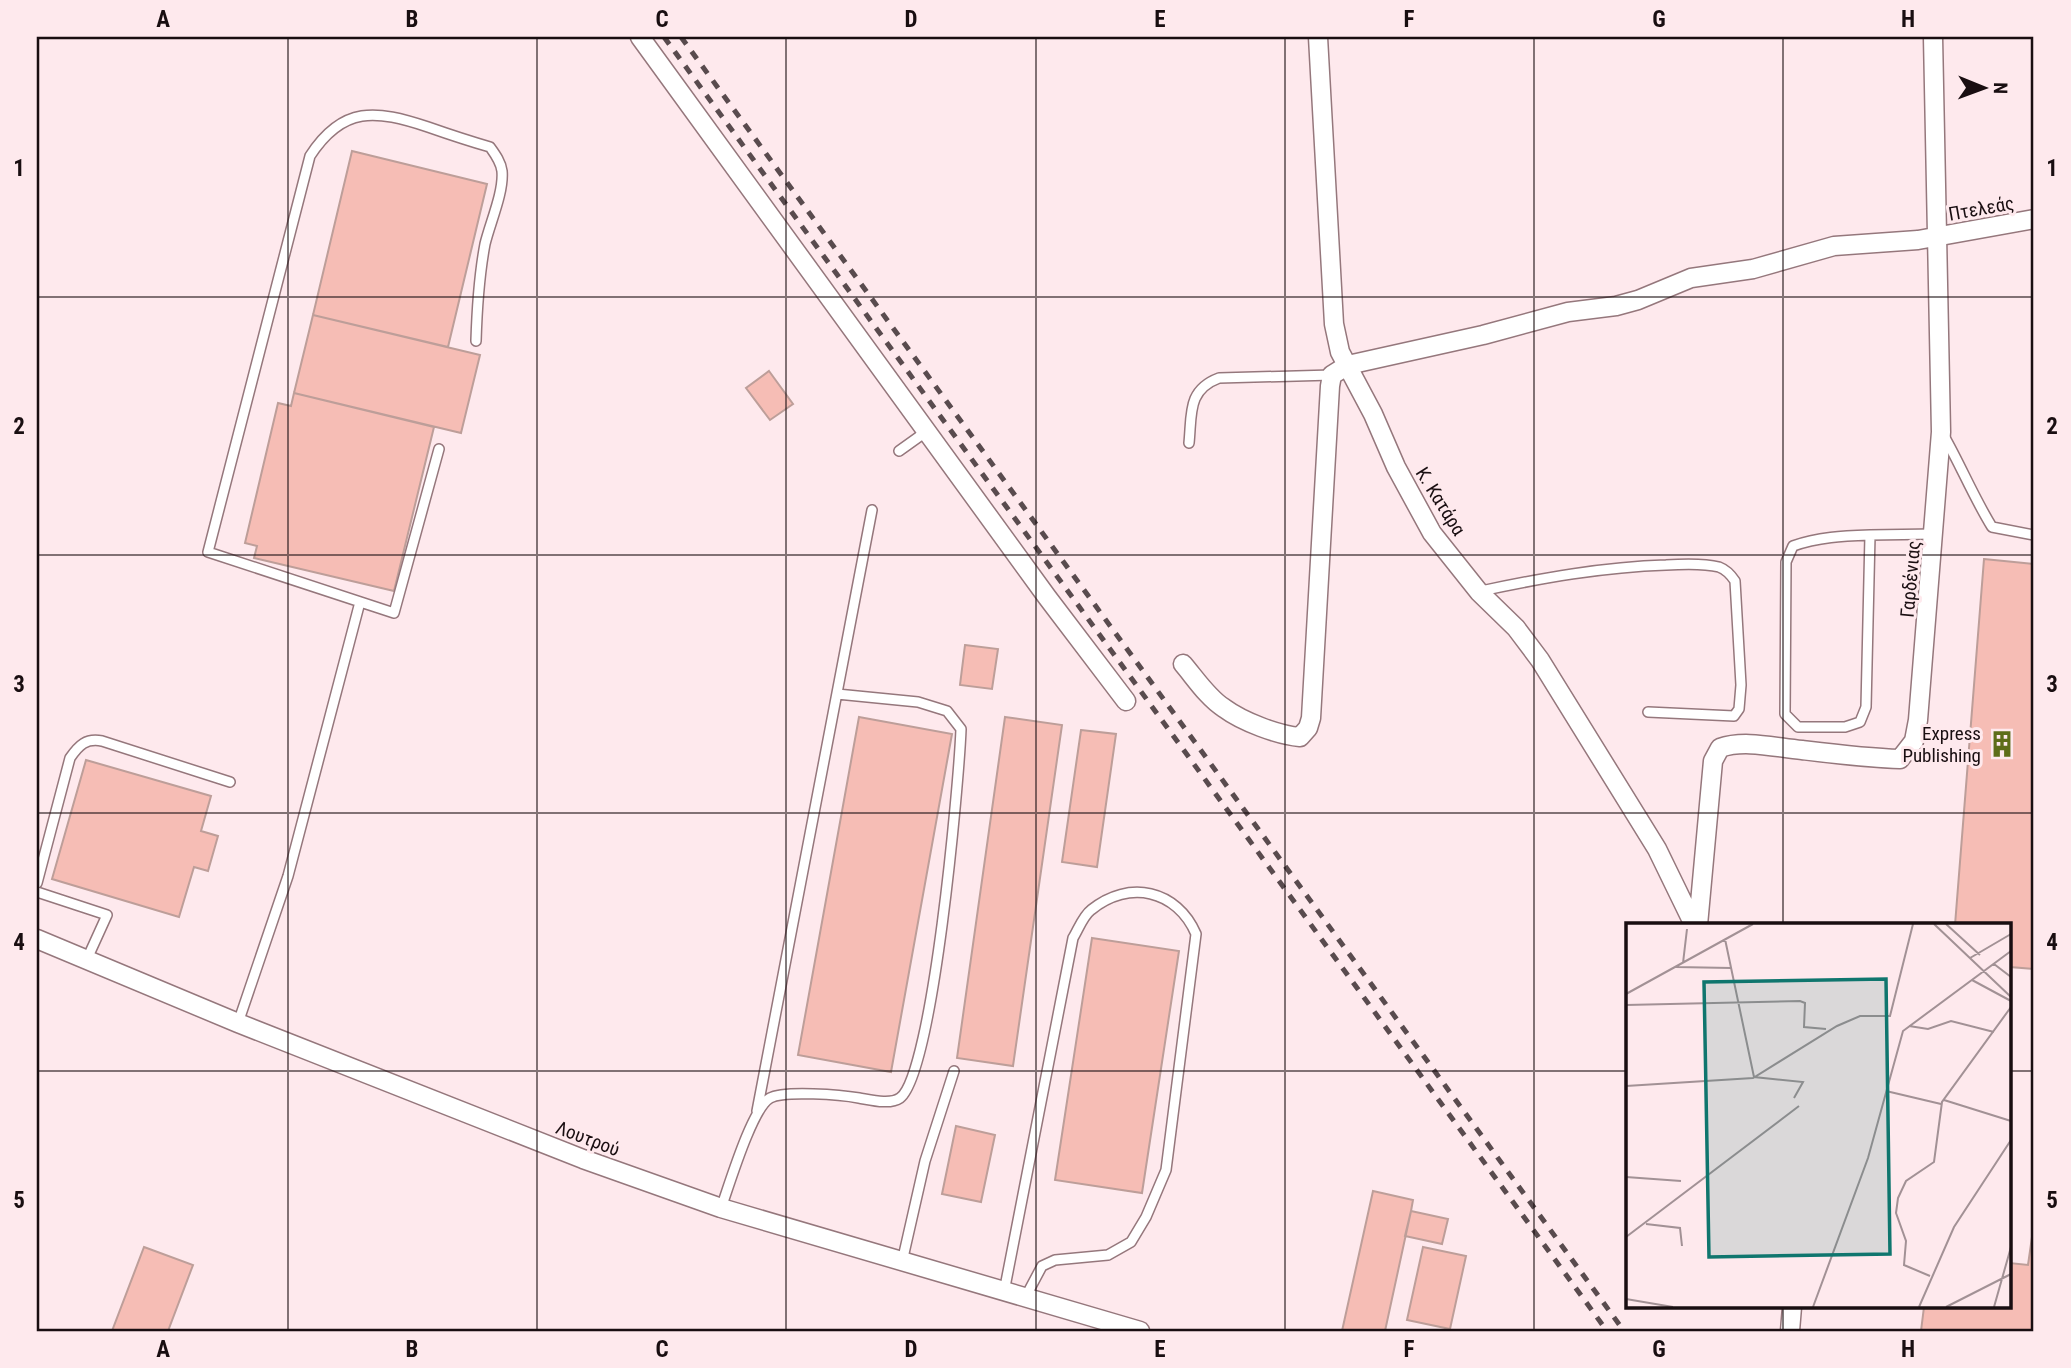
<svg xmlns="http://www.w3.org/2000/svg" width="2071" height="1368" font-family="'Roboto Condensed',sans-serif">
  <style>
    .building { fill: #f6bdb5; stroke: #bd9e99; stroke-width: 2 }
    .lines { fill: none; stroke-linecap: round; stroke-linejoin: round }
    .service-casing { stroke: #95777c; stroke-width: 12 }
    .minor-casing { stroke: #95777c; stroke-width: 21 }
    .service { stroke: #fff; stroke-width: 9 }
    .minor { stroke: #fff; stroke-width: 18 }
    .rail { stroke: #594b4e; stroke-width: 5; stroke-dasharray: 9 9; stroke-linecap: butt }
    .grid { fill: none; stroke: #190e11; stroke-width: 2; stroke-opacity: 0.55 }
    .labels { text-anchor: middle; stroke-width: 6; stroke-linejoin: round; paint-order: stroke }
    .street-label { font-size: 19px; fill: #190e11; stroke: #fee9ed }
    .poi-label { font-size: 19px; fill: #190e11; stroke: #fee9ed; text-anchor: end }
    .inset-road { fill: none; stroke: #a29195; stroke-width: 2 }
    .view { fill: #0f766e; fill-opacity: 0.15; stroke: #0f766e; stroke-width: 3.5 }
    .inset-edge { fill: none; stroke: #190e11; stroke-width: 3.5 }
    .neatline { fill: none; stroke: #190e11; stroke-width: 2.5 }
    .grid-label { font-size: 23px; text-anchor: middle; font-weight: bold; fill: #190e11 }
  </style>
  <rect width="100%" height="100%" fill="#fee9ed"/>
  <path class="building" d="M 352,151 L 487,184 L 448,347 L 313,315 Z
    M 313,315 L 480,355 L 461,433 L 294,393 Z
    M 769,371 L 793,404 L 770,420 L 746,388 Z
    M 294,393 L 434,427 L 394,591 L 254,558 L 257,546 L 245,543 L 278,403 L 291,406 Z
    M 1984,559 L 2034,564 L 2034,969 L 2010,967 L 2010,925 L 1955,925 Z
    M 965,645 L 998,649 L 992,689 L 960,685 Z
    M 859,717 L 952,734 L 891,1072 L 798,1055 Z
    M 1005,717 L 1062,725 L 1013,1066 L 957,1058 Z
    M 1081,730 L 1116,734 L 1097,867 L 1062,862 Z
    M 86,760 L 211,796 L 201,831 L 218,836 L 208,871 L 194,867 L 179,917 L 52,879 Z
    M 1092,938 L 1179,951 L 1142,1193 L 1055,1180 Z
    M 956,1126 L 995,1135 L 981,1202 L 942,1194 Z
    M 1373,1191 L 1413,1200 L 1411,1211 L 1385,1331 L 1342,1331 Z
    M 1411,1211 L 1448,1219 L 1442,1244 L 1405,1236 Z
    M 2034,1223 L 2034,1331 L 1921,1331 L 1924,1307 L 2010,1307 L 2010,1263 L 2028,1265 Z
    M 144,1247 L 193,1265 L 168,1331 L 112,1331 Z
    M 1423,1247 L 1466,1256 L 1450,1329 L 1407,1320 Z"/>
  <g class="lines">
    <defs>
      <path id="service" d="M 1944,436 C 1961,466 1974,498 1992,527 L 2034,535
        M 1189,443 C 1192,414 1187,390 1219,378 L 1332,375
        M 439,449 L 394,613 L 208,552 L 310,156 C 343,105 376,110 428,127 C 448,134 469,141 490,147 C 495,154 501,162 502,171 C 504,192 490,223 485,244 C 479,276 477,308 476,341
        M 899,451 L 927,431
        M 1870,535 L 1866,707 L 1860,722 L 1845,727 L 1798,727 L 1785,714 L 1786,562 L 1793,546 C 1818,537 1843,536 1870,535 L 1935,534
        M 1481,591 C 1542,578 1603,567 1666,565 C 1682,564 1703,563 1719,567 C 1727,570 1731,575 1735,581 L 1741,685 L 1739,709 L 1734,716 L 1648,712
        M 37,883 L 70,758 C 79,745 86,738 102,741 L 230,782
        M 37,892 L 107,915 L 87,959
        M 238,1023 L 288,876 L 360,602
        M 757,1111 L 872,510
        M 721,1208 C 729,1186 752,1108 770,1098 C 784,1090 842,1095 859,1098 C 871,1100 890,1105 900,1098 C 933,1074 959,782 961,729 L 947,711 L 918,702 L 837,694
        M 902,1262 L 925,1161 L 954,1071
        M 1004,1292 L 1073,938 C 1078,930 1083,916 1091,910 C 1129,879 1177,890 1196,934 L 1166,1170 L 1146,1217 L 1131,1242 L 1108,1255 L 1055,1260 L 1042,1266 L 1025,1298"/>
      <path id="minor" d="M 640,37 L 1047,597 L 1126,701
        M 1318,37 L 1334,324 L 1340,352 L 1373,414 L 1396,467 L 1432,533 L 1479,592 L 1516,628 L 1540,660 L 1657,849 L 1694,925
        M 1183,664 C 1195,678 1208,698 1224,708 C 1243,722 1278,735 1300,737 L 1308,728 L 1311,718 L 1330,386 L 1332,375 L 1348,365 L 1483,335 L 1568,312 L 1616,306 L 1638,300 L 1691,278 L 1753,269 L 1834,246 L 1918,240 L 2034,219
        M 1698,925 L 1713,761 L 1720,748 C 1745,739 1777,748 1802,750 C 1835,754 1867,758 1900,759 L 1914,741 L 1918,720 L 1941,432 L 1933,37
        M 37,939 L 238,1023 L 583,1159 L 721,1208 L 1140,1331
        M 1790,1331 L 1792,1307"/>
    </defs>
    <use href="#service" class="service-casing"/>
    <use href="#minor" class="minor-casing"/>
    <use href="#service" class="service"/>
    <use href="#minor" class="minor"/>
    <path class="rail" d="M 664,37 L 1607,1331
      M 681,37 L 1624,1331"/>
  </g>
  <path class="grid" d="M 288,37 L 288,1331M 537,37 L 537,1331M 786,37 L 786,1331M 1036,37 L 1036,1331M 1285,37 L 1285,1331M 1534,37 L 1534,1331M 1783,37 L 1783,925M 37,297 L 2034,297M 37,555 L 2034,555M 37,813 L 2034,813M 37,1071 L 1628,1071M 2010,1071 L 2034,1071M 1783,1307 L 1783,1331"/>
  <defs>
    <symbol id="building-bare" viewBox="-9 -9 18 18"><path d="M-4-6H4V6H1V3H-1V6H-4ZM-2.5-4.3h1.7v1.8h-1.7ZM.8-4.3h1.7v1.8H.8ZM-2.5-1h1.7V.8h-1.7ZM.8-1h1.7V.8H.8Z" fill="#5e6d19" stroke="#fee9ed" stroke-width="2.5" paint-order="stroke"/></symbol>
  </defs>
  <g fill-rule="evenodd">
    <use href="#building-bare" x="1983" y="725" width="38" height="38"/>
  </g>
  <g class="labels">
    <g class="street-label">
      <text transform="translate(1981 208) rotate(-10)" y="7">Πτελεάς</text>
      <text transform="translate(1441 501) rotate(58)" y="7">Κ. Κατάρα</text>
      <text transform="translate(1910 579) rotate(-85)" y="7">Γαρδένιας</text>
      <text transform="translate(588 1138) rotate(21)" y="7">Λουτρού</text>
    </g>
    <g class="poi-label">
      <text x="1981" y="740">Express<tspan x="1981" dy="22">Publishing</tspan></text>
    </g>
  </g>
  <g transform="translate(1626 923)">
    <rect width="385" height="385" fill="#fee9ed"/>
    <path class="inset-road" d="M 308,1 L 385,74M 320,1 L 354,32M 99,16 L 128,154 L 177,159 L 168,175M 344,35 L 385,11M 57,40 L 61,6M 368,41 L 385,54M 50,44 L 105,45M 346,57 L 385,78M 0,71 L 127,1M 0,82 L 174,78 L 179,80 L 178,104 L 200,106M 283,103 L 302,106 L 325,98 L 368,109M 0,163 L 127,155 L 211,103 L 234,93 L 264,93 L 287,1M 260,168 L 315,181M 318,177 L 385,198M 0,254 L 55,258M 20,301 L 54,305 L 56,323M 0,314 L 173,183M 304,353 L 278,342 L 280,318 L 270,290 L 272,275 L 280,258 L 308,239 L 316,179 L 385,84M 0,376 L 47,384M 187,384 L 242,235 L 277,108 L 385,28M 293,384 L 328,304 L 385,217M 320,384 L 385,351M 368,384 L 385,324"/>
    <path class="view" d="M 260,56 L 264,331 L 83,334 L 78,59 Z"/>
    <rect width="385" height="385" class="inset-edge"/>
  </g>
  <rect width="2071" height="1368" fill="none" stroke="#fee9ed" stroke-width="77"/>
  <g transform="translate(1984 88) rotate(91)" stroke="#fee9ed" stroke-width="5" paint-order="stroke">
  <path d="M0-5L12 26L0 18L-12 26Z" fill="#190e11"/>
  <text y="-10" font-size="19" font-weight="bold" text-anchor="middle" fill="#190e11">N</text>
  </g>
  <rect x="38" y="38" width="1994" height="1292" class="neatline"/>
  <g class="grid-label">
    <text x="163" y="27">A</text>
    <text x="412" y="27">B</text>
    <text x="662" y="27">C</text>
    <text x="911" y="27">D</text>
    <text x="1160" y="27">E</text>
    <text x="1409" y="27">F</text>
    <text x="1659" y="27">G</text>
    <text x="1908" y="27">H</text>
    <text x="19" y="176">1</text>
    <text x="2052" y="176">1</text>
    <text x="19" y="434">2</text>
    <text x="2052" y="434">2</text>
    <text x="19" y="692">3</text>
    <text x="2052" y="692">3</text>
    <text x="19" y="950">4</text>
    <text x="2052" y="950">4</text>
    <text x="19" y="1208">5</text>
    <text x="2052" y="1208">5</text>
    <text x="163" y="1357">A</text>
    <text x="412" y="1357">B</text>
    <text x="662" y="1357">C</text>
    <text x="911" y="1357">D</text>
    <text x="1160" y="1357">E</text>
    <text x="1409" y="1357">F</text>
    <text x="1659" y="1357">G</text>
    <text x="1908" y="1357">H</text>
  </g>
</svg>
